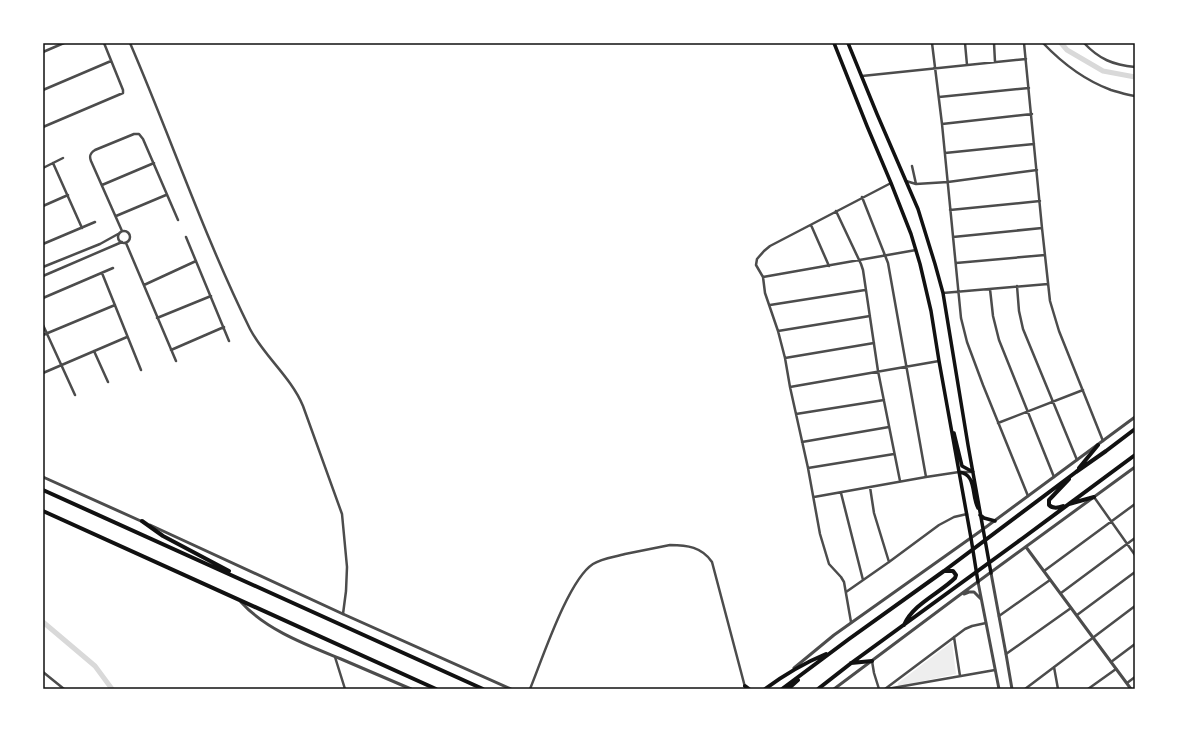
<svg xmlns="http://www.w3.org/2000/svg" width="1178" height="732" font-family="Jost,sans-serif">
  <style>
    .green { fill: #eee }
    .lines { fill: none; stroke-linecap: round; stroke-linejoin: round }
    .canal { stroke: #d9d9d9; stroke-width: 5 }
    .minor { stroke: #4c4c4c; stroke-width: 2.5 }
    .tertiary { stroke: #4c4c4c; stroke-width: 3 }
    .secondary { stroke: #111; stroke-width: 3.5 }
    .primary { stroke: #111; stroke-width: 4 }
    .neatline { fill: none; stroke: #111; stroke-width: 1.5 }
  </style>
  <rect width="100%" height="100%" fill="#fff"/>
  <path class="green" d="M 952,642 L 956,674 L 900,686 L 898,685 L 898,683 Z"/>
  <g class="lines">
    <path class="canal" d="M 1061,43 L 1067,50 L 1103,71 L 1135,77
      M 43,622 L 95,666 L 112,689"/>
    <path class="minor" d="M 130,43 C 171,138 204,236 250,329 C 264,356 291,377 303,406 L 342,514 L 347,567 L 346,591 L 343,614
      M 932,43 L 942,124 L 961,318 L 967,342 L 983,385 L 1028,496
      M 965,43 L 967,65
      M 994,43 L 995,62
      M 1024,43 L 1042,228 L 1050,301 L 1059,331 L 1103,441
      M 1043,43 C 1063,64 1084,80 1111,90 C 1119,92 1127,95 1135,96
      M 1084,43 C 1099,59 1113,65 1135,67
      M 43,52 L 64,43
      M 862,76 L 1026,59
      M 43,90 L 111,61
      M 939,97 L 1029,88
      M 942,124 L 1032,114
      M 43,127 L 123,93 L 123,90 L 104,43
      M 945,153 L 1034,144
      M 53,163 L 82,228
      M 912,166 L 916,184
      M 43,168 L 63,158
      M 906,181 L 916,184 L 948,182 L 1037,170
      M 102,185 L 154,163
      M 862,197 L 888,263 L 926,477
      M 43,206 L 68,195
      M 950,210 L 1040,201
      M 836,211 L 861,264 L 863,270 L 878,371 L 900,481
      M 116,216 L 166,195
      M 811,225 L 829,266
      M118 237a6 6 0 1 1 12 0a6 6 0 1 1-12 0Z
      M 122,231 L 91,161 C 89,156 90,153 95,150 L 134,134 L 139,134 L 143,139 L 178,220
      M 186,237 L 229,341
      M 953,237 L 1042,228
      M 126,243 L 176,361
      M 43,244 L 95,222
      M 956,263 L 1045,255
      M 43,267 L 100,244 L 118,234
      M 102,273 L 141,370
      M 43,276 L 122,242
      M 763,277 L 916,250
      M 144,285 L 196,261
      M 1017,286 L 1019,311 L 1023,329 L 1077,460
      M 990,289 L 993,316 L 999,340 L 1054,477
      M 943,293 L 1048,284
      M 43,298 L 113,268
      M 770,305 L 865,290
      M 157,318 L 211,296
      M 43,325 L 75,395
      M 778,331 L 870,316
      M 43,335 L 115,305
      M 171,350 L 224,327
      M 94,351 L 108,382
      M 785,358 L 874,343
      M 43,373 L 127,337
      M 790,387 L 939,361
      M 796,414 L 884,400
      M 998,423 L 1083,390
      M 802,442 L 889,427
      M 808,468 L 894,454
      M 870,487 L 874,513 L 889,562
      M 841,493 L 863,580
      M 814,497 L 926,477 L 959,472 L 972,472
      M 1094,497 L 1135,555
      M 1044,571 L 1135,504
      M 846,592 L 889,562 L 939,525 L 954,517 L 967,514
      M 1061,593 L 1135,538
      M 1077,615 L 1135,572
      M 999,616 L 1050,580
      M 851,622 L 844,582 L 841,577 L 829,564 L 820,534 L 808,468 L 790,387 L 785,358 L 778,331 L 765,293 L 763,277 L 756,265 L 757,259 L 764,251 L 770,246 L 891,183
      M 954,637 L 960,676
      M 1006,654 L 1071,608
      M 335,657 L 345,689
      M 872,661 L 874,673 L 879,689
      M 1111,662 L 1135,644
      M 1054,667 L 1058,689
      M 43,672 L 64,689
      M 1127,683 L 1135,677
      M 530,689 C 542,660 568,580 593,564 C 602,558 615,557 625,554 C 640,551 655,548 670,545 C 687,545 702,547 712,562 L 745,687
      M 885,689 L 965,629 L 972,626 L 986,623
      M 887,689 L 995,670
      M 1025,689 L 1135,606
      M 1088,689 L 1116,669"/>
    <path class="tertiary" d="M 43,477 L 143,522
      M 150,525 L 343,614 L 511,689
      M 1026,547 L 1131,689
      M 991,573 L 1006,654 L 1012,689
      M 978,582 L 999,689
      M 964,594 L 969,592 L 974,592 L 981,599
      M 241,602 C 266,630 307,645 341,659 C 364,669 388,679 411,689
      M 794,668 L 834,635 L 982,530 L 1135,417
      M 834,689 L 957,597 L 1135,467"/>
    <path class="secondary" d="M 834,43 L 867,126 L 891,183 L 911,234 L 920,264 L 931,311 L 939,361 L 971,538 L 978,582
      M 848,43 L 877,114 L 918,209 L 935,264 L 943,293 L 968,445 L 991,573
      M 954,433 L 962,466 L 973,472
      M 959,472 C 977,474 971,496 978,508
      M 980,515 L 984,518 L 995,521"/>
    <path class="primary" d="M 1079,468 L 1098,445
      M 43,490 L 483,689
      M 1069,504 L 1094,497
      M 1063,506 C 1058,508 1053,509 1049,505 L 1049,500 L 1069,479
      M 43,511 L 436,689
      M 142,521 L 163,536 L 229,571
      M 904,625 C 913,604 940,593 955,578 L 956,575 L 953,571 L 945,571
      M 851,663 L 872,661
      M 745,686 L 749,689
      M 765,689 C 784,675 804,663 826,654
      M 782,689 L 849,639 L 944,571 L 1076,472 L 1106,451 L 1135,429
      M 788,689 L 798,680
      M 818,689 L 850,664 L 1023,538 L 1135,455"/>
  </g>
  <rect width="1178" height="732" fill="none" stroke="#ffffff" stroke-width="88"/>
  <rect x="44" y="44" width="1090" height="644" class="neatline"/>
</svg>
